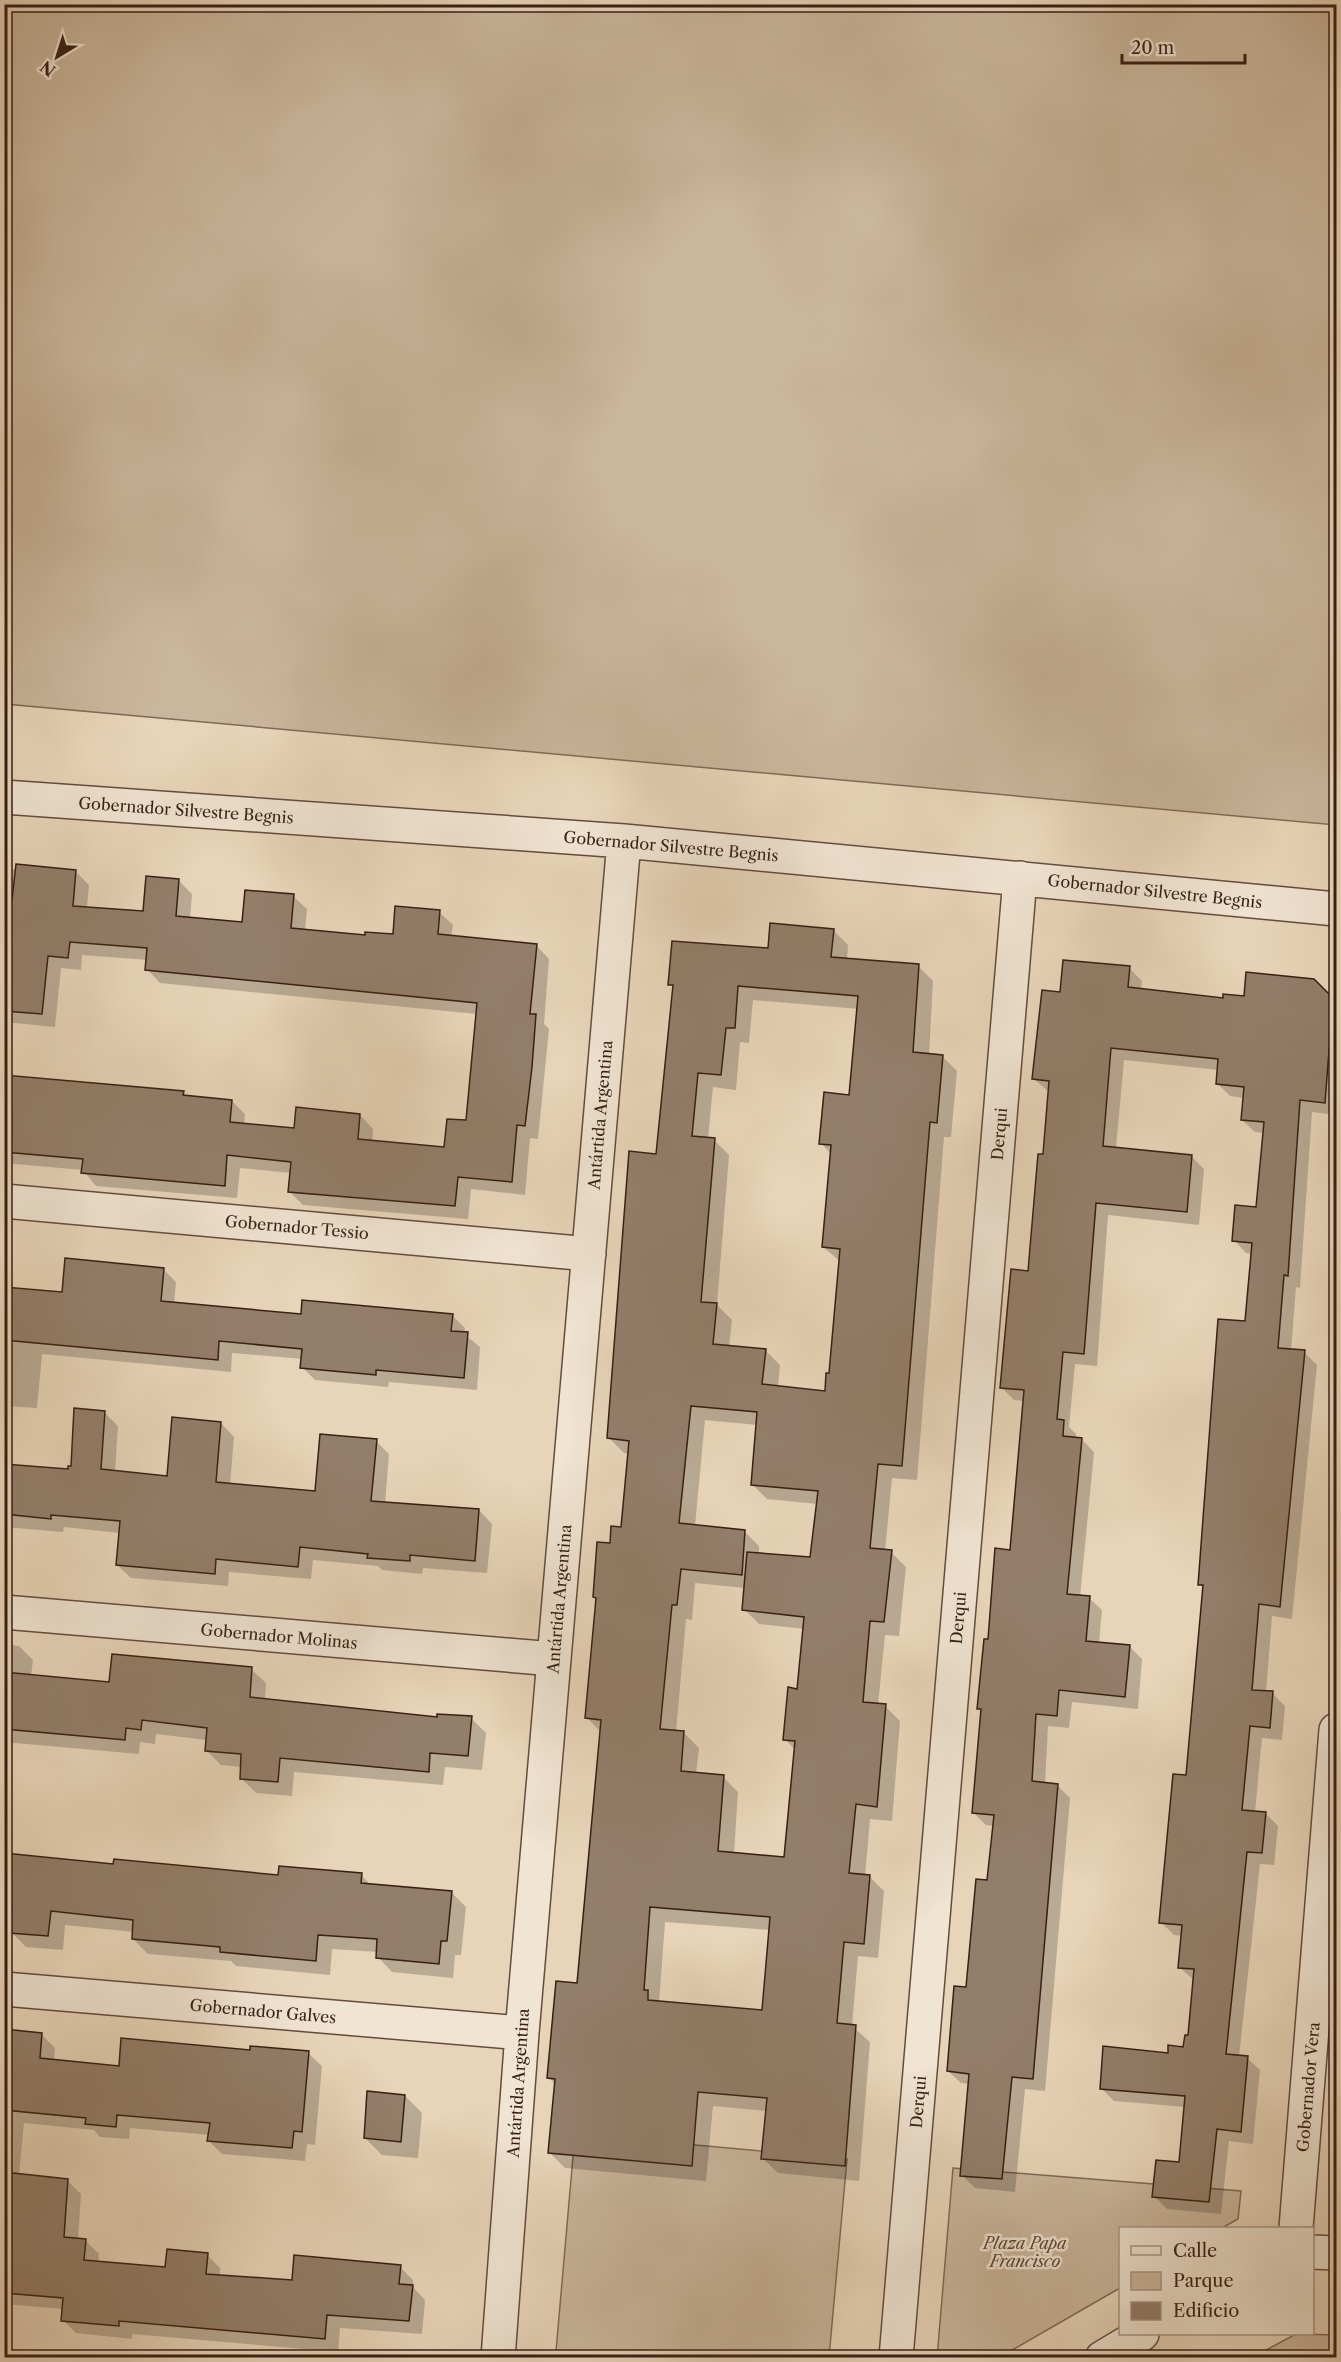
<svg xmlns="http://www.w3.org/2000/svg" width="1341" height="2362" font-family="'Libre Caslon Text',serif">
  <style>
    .green { fill: #cab69d; stroke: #806a58; stroke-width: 1.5 }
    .shadow { fill: #0003; fill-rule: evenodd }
    .building { fill: #937e6a; stroke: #371f14; stroke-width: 1.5; fill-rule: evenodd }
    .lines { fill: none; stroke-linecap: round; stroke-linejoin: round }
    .minor-casing { stroke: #634c3d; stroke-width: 36 }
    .minor { stroke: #f0e4d2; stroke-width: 33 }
    .labels { text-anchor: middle; stroke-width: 5; stroke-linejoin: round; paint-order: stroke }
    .street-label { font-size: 16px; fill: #371f14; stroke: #f0e4d2 }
    .park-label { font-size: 16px; font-style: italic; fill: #5c4536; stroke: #f0e4d2 }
  </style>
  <rect width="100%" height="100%" fill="#e8d5b9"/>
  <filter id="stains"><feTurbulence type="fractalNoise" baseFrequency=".00333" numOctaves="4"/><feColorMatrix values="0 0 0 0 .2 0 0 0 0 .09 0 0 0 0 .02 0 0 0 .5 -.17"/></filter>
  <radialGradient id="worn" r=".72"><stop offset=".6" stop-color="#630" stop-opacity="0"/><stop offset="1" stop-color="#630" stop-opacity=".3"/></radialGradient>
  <path class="green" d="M 4,5 L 1336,5 L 1336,825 L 5,704 Z
    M 575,2134 L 847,2159 L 829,2357 L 624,2358 L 556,2351 Z
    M 953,2168 L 1241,2191 L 1238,2219 L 1222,2228 L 1120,2228 L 1120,2288 L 1000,2357 L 937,2358 Z
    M 1296,2334 L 1336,2335 L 1336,2357 L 1253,2357 Z"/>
  <path class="shadow" d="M 4,869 L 75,871 L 89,885 L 87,908 L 145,913 L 179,881 L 192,894 L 190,919 L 243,924 L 293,896 L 307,909 L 305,931 L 366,936 L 394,936 L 439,912 L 453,925 L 451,937 L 536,945 L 549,959 L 544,1024 L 549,1029 L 538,1139 L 530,1138 L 525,1195 L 471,1189 L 468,1219 L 303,1205 L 289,1191 L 291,1173 L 240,1168 L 237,1198 L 96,1186 L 83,1170 L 4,1163 L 4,1076 L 183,1092 L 188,1097 L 232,1101 L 245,1114 L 244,1125 L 295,1130 L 360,1115 L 373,1129 L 372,1142 L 446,1149 L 468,1122 L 477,1014 L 160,983 L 147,969 L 148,960 L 82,955 L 81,970 L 61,968 L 55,1027 L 4,1022 Z
    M 833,930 L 848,945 L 847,960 L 918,966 L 933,981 L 929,1055 L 942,1056 L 957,1071 L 951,1137 L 944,1137 L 917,1480 L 892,1478 L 885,1551 L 891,1552 L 906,1567 L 899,1636 L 885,1635 L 878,1705 L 885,1706 L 900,1721 L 892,1821 L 870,1819 L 865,1876 L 869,1876 L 884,1891 L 878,1958 L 858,1956 L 852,2026 L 870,2042 L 859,2181 L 778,2173 L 762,2158 L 767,2111 L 713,2106 L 706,2181 L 565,2168 L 550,2153 L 556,2085 L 549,2078 L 578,1985 L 601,1732 L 587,1718 L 597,1600 L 594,1597 L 611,1545 L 622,1529 L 629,1454 L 624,1453 L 609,1438 L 657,1155 L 674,988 L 670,984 ZM 753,1000 L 859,1009 L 851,1097 L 821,1143 L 832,1155 L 823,1247 L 841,1262 L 830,1374 L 826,1393 L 778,1387 L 780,1365 L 765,1350 L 729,1347 L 732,1320 L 717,1305 L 729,1155 L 714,1140 L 708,1139 L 713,1087 L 736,1090 L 740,1042 L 749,1043 ZM 705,1420 L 758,1425 L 752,1484 L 767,1499 L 818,1504 L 812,1559 L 759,1554 L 759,1546 L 744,1531 L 695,1526 ZM 695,1583 L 745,1588 L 744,1609 L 759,1624 L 804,1629 L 799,1690 L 785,1739 L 795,1750 L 785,1859 L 734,1854 L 738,1792 L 723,1777 L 696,1774 L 699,1748 L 684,1733 L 676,1732 L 686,1619 L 692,1620 ZM 665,1922 L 770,1930 L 764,2011 L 659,2003 Z
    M 1129,968 L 1142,981 L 1141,990 L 1224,999 L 1246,998 L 1314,980 L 1336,1004 L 1336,1115 L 1312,1112 L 1300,1288 L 1296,1287 L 1291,1351 L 1304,1352 L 1317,1365 L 1292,1619 L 1272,1616 L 1266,1692 L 1272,1693 L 1285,1706 L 1282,1740 L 1262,1738 L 1255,1812 L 1265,1813 L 1278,1826 L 1274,1865 L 1260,1864 L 1239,2057 L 1247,2058 L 1260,2070 L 1253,2144 L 1229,2141 L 1221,2214 L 1167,2209 L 1154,2196 L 1181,2164 L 1186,2107 L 1114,2101 L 1101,2088 L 1185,2048 L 1189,2037 L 1194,1980 L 1179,1967 L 1182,1936 L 1174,1935 L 1161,1922 L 1188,1777 L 1204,1589 L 1200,1584 L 1247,1323 L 1253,1254 L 1246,1253 L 1234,1240 L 1257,1209 L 1264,1133 L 1255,1132 L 1242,1120 L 1244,1098 L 1230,1096 L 1218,1084 L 1219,1070 L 1124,1060 L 1116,1148 L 1191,1156 L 1204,1169 L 1199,1225 L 1108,1215 L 1097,1366 L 1075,1364 L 1069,1427 L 1076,1434 L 1076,1439 L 1081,1439 L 1094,1452 L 1080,1597 L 1089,1598 L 1102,1610 L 1099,1643 L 1129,1646 L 1142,1659 L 1138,1709 L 1072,1702 L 1069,1728 L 1048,1726 L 1045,1784 L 1057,1785 L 1070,1798 L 1045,2091 L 1025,2089 L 1015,2192 L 975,2188 L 962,2175 L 969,2084 L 961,2083 L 948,2071 L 989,1881 L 994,1826 L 986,1825 L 973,1812 L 982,1711 L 979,1708 L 989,1641 L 1011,1551 L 1025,1401 L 1014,1400 L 1001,1387 L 1029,1273 L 1044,1156 L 1049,1092 L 1034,1079 L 1062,994 Z
    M 163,1269 L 176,1282 L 174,1304 L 303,1315 L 452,1315 L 465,1328 L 464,1334 L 480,1347 L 477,1390 L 389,1382 L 388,1387 L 315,1380 L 302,1367 L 303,1359 L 232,1353 L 231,1372 L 42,1354 L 37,1408 L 4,1406 L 4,1288 L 63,1293 Z
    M 104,1412 L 118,1426 L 115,1472 L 168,1477 L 221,1423 L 234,1437 L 230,1485 L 317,1493 L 376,1441 L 389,1454 L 385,1504 L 479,1510 L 492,1524 L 487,1573 L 423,1568 L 422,1574 L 382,1570 L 378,1566 L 313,1560 L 311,1579 L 229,1572 L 228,1586 L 131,1578 L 117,1565 L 120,1533 L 64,1527 L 63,1532 L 4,1527 L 4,1465 L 69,1471 Z
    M 4,1644 L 19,1646 L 33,1660 L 31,1676 L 110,1684 L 251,1669 L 266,1683 L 265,1701 L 438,1719 L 471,1718 L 486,1733 L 482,1770 L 445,1767 L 443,1785 L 294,1772 L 292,1796 L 256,1793 L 241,1778 L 242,1767 L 221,1765 L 206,1750 L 207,1740 L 156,1734 L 155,1744 L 140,1742 L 139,1754 L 4,1742 Z
    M 4,1856 L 280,1877 L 361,1875 L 371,1885 L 451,1892 L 466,1907 L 461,1955 L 455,1955 L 453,1978 L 392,1972 L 378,1957 L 378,1952 L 332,1949 L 330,1975 L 236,1966 L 231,1961 L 148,1954 L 133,1939 L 134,1932 L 65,1925 L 63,1950 L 26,1947 L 11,1932 L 12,1920 L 4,1920 Z
    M 4,2032 L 41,2034 L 55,2048 L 54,2061 L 120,2067 L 251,2052 L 308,2053 L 322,2066 L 315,2145 L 307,2144 L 305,2161 L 222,2154 L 209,2141 L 210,2135 L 130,2128 L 129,2139 L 100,2137 L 94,2130 L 24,2123 L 19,2175 L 68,2181 L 81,2194 L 78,2240 L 86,2241 L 99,2254 L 98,2263 L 167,2269 L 207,2255 L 220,2268 L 220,2276 L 293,2282 L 400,2267 L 413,2280 L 413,2287 L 425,2300 L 422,2334 L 340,2328 L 338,2352 L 132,2334 L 132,2339 L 76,2333 L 63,2320 L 64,2309 L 4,2304 Z
    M 405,2096 L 422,2113 L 418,2158 L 382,2155 L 365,2138 Z"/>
  <path class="building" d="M 16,864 L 76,870 L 73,906 L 143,911 L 146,876 L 179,879 L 176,916 L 242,922 L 245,890 L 294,894 L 291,928 L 365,935 L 365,932 L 393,934 L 395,906 L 440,910 L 438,934 L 537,944 L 530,1014 L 536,1014 L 532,1067 L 525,1126 L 517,1125 L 512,1182 L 458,1177 L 455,1206 L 288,1192 L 291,1162 L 227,1155 L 225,1186 L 81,1173 L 83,1159 L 4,1152 L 4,1075 L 184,1091 L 183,1095 L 232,1100 L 230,1122 L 294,1128 L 296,1107 L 360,1114 L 358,1139 L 444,1147 L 447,1119 L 466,1120 L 477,1003 L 145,970 L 147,948 L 70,942 L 68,958 L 48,956 L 42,1014 L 4,1011 L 4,899 L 12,900 Z
    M 770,923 L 834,929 L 831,957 L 919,964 L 913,1052 L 943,1055 L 937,1123 L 930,1122 L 902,1466 L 878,1464 L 870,1548 L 892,1550 L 884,1622 L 870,1621 L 863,1702 L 886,1704 L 877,1807 L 856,1804 L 849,1873 L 870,1875 L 864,1944 L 844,1942 L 837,2023 L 856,2025 L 845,2166 L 761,2159 L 767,2098 L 698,2092 L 692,2166 L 548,2153 L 555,2079 L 547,2078 L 556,1981 L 577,1983 L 601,1720 L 585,1718 L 596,1598 L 593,1597 L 597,1542 L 610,1543 L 611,1526 L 621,1527 L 629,1441 L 607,1438 L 629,1151 L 656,1154 L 673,985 L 668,985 L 672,941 L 768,948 ZM 738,986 L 858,996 L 849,1095 L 824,1092 L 819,1144 L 831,1145 L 822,1247 L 840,1249 L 829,1373 L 826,1373 L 825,1391 L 762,1384 L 766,1349 L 713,1344 L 717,1303 L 701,1302 L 715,1138 L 692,1136 L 698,1073 L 721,1075 L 726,1028 L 735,1028 ZM 691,1406 L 757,1412 L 751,1485 L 818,1491 L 810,1557 L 747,1552 L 742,1610 L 804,1617 L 797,1689 L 788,1687 L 783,1740 L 795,1741 L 784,1857 L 718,1851 L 724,1775 L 681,1771 L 684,1731 L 660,1729 L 672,1605 L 677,1605 L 681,1569 L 742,1575 L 745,1530 L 679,1523 ZM 650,1907 L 770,1917 L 762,2010 L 648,2000 L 648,1990 L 644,1990 Z
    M 1063,960 L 1130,966 L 1128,987 L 1223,998 L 1223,994 L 1244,996 L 1246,972 L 1314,979 L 1333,998 L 1325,1103 L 1300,1100 L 1288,1276 L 1284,1275 L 1278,1348 L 1305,1350 L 1280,1607 L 1259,1604 L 1252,1690 L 1273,1691 L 1270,1728 L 1250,1726 L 1242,1810 L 1266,1812 L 1262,1853 L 1247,1852 L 1226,2054 L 1248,2056 L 1241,2132 L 1217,2129 L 1209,2202 L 1152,2197 L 1156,2160 L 1179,2162 L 1185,2096 L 1100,2089 L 1103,2046 L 1168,2053 L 1168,2045 L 1183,2047 L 1185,2035 L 1188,2035 L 1194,1969 L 1178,1968 L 1182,1925 L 1159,1923 L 1173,1774 L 1186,1775 L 1203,1585 L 1198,1585 L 1218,1319 L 1245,1321 L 1252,1243 L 1232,1241 L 1235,1205 L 1256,1207 L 1264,1122 L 1241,1120 L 1244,1087 L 1216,1084 L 1218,1059 L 1111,1048 L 1103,1146 L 1192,1155 L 1187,1212 L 1096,1203 L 1084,1354 L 1063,1352 L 1057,1419 L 1064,1420 L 1063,1436 L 1082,1438 L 1067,1594 L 1090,1596 L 1086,1641 L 1130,1645 L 1125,1697 L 1059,1690 L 1057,1716 L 1036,1714 L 1032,1781 L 1058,1784 L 1033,2079 L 1012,2077 L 1002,2179 L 960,2176 L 969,2074 L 947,2071 L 954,1986 L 966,1987 L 976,1879 L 987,1880 L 994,1815 L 972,1813 L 981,1709 L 977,1709 L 984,1639 L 988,1639 L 995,1548 L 1010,1550 L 1024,1390 L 1000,1388 L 1011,1269 L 1028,1271 L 1038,1154 L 1043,1154 L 1049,1081 L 1032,1079 L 1042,990 L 1060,992 Z
    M 65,1258 L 164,1268 L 161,1301 L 301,1314 L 302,1300 L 453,1314 L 451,1331 L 468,1332 L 464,1378 L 376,1370 L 376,1375 L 300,1368 L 302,1349 L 219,1341 L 218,1360 L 4,1340 L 4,1287 L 62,1292 Z
    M 74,1408 L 105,1411 L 101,1469 L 167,1476 L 172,1417 L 221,1422 L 216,1482 L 315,1491 L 320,1434 L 377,1439 L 371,1501 L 479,1509 L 475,1561 L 410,1555 L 410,1561 L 367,1558 L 368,1554 L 300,1547 L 298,1567 L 216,1559 L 215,1574 L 116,1565 L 120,1521 L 51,1515 L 51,1519 L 4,1514 L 4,1464 L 68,1469 L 68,1466 L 71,1466 Z
    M 112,1654 L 252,1667 L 250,1697 L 437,1717 L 437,1714 L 472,1716 L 468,1756 L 430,1753 L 429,1772 L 280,1758 L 278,1782 L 240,1779 L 241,1754 L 205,1751 L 207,1728 L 142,1720 L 141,1730 L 126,1728 L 125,1740 L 4,1729 L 4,1672 L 109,1682 Z
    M 4,1853 L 113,1864 L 114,1859 L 278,1875 L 279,1866 L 362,1873 L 361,1883 L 452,1891 L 447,1941 L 441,1941 L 439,1964 L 376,1958 L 377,1939 L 318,1935 L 316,1961 L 220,1952 L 220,1947 L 132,1939 L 133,1920 L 51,1911 L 48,1936 L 9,1933 L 12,1907 L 4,1907 Z
    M 4,2029 L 42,2033 L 40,2058 L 119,2066 L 121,2038 L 250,2050 L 250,2046 L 309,2051 L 302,2132 L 294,2131 L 292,2148 L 207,2141 L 210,2123 L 117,2115 L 116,2127 L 85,2124 L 86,2118 L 4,2110 Z
    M 367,2091 L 405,2095 L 401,2142 L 364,2138 Z
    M 4,2172 L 68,2179 L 64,2237 L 86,2239 L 84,2260 L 165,2267 L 167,2249 L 208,2253 L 206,2274 L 292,2280 L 294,2255 L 401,2265 L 399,2284 L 413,2285 L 409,2321 L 327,2315 L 325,2339 L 119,2321 L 119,2326 L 61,2321 L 63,2298 L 4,2293 Z"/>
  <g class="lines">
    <defs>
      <path id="minor" d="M 4,797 L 624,841 L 1336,909
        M 4,1201 L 589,1254
        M 4,1612 L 554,1659
        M 4,1989 L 522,2033
        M 1296,2228 L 1336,1730
        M 1312,2252 L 1336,2253
        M 498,2358 L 522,2033 L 624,841
        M 896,2358 L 1020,878
        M 1102,2358 L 1142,2334"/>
    </defs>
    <use href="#minor" class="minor-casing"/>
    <use href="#minor" class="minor"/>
  </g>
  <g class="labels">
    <g class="street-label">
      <text transform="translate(186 810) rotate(4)" y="6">Gobernador Silvestre Begnis</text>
      <text transform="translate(671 846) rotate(5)" y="6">Gobernador Silvestre Begnis</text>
      <text transform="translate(1155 891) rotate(6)" y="6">Gobernador Silvestre Begnis</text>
      <text transform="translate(600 1115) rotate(-85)" y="6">Antártida Argentina</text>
      <text transform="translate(999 1134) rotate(-85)" y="6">Derqui</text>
      <text transform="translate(297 1227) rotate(5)" y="6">Gobernador Tessio</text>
      <text transform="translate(559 1599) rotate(-85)" y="6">Antártida Argentina</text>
      <text transform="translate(958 1618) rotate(-85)" y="6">Derqui</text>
      <text transform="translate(279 1636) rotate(5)" y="6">Gobernador Molinas</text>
      <text transform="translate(263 2011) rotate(5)" y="6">Gobernador Galves</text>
      <text transform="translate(518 2083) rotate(-86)" y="6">Antártida Argentina</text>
      <text transform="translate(1308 2087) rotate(-85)" y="6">Gobernador Vera</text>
      <text transform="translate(918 2102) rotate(-85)" y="6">Derqui</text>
    </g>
    <g class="park-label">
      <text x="1025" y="2249">Plaza Papa<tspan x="1025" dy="18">Francisco</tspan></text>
    </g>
  </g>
  <rect width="1341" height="2362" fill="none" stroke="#e8d5b9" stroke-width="24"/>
  <rect x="6" y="6" width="1329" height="2350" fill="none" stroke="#371f14" stroke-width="3"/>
  <rect x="12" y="12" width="1317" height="2338" fill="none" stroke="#371f14" stroke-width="1.5"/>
  <rect x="1119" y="2227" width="195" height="108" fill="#f0e4d2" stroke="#a69586" stroke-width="1.5"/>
  <rect x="1131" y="2246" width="30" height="9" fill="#f0e4d2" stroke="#a69586" stroke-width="1.5"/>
  <text x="1173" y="2257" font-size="18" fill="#371f14">Calle</text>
  <rect x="1131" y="2272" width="30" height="18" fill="#cab69d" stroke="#a69586" stroke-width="1.5"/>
  <text x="1173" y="2287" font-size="18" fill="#371f14">Parque</text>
  <rect x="1131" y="2302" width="30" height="18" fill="#937e6a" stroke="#a69586" stroke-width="1.5"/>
  <text x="1173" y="2317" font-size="18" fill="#371f14">Edificio</text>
  <g transform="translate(57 57) rotate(218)" stroke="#f0e4d2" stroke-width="4.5" paint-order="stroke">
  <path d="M0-4.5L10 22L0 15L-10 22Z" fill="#371f14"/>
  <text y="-9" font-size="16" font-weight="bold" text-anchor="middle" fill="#371f14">N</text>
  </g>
  <path d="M1122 54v9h123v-9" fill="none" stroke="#371f14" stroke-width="3"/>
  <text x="1131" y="54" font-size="18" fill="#371f14" stroke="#f0e4d2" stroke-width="4.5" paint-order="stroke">20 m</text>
  <rect width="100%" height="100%" filter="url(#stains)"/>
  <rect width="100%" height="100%" fill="url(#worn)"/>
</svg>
